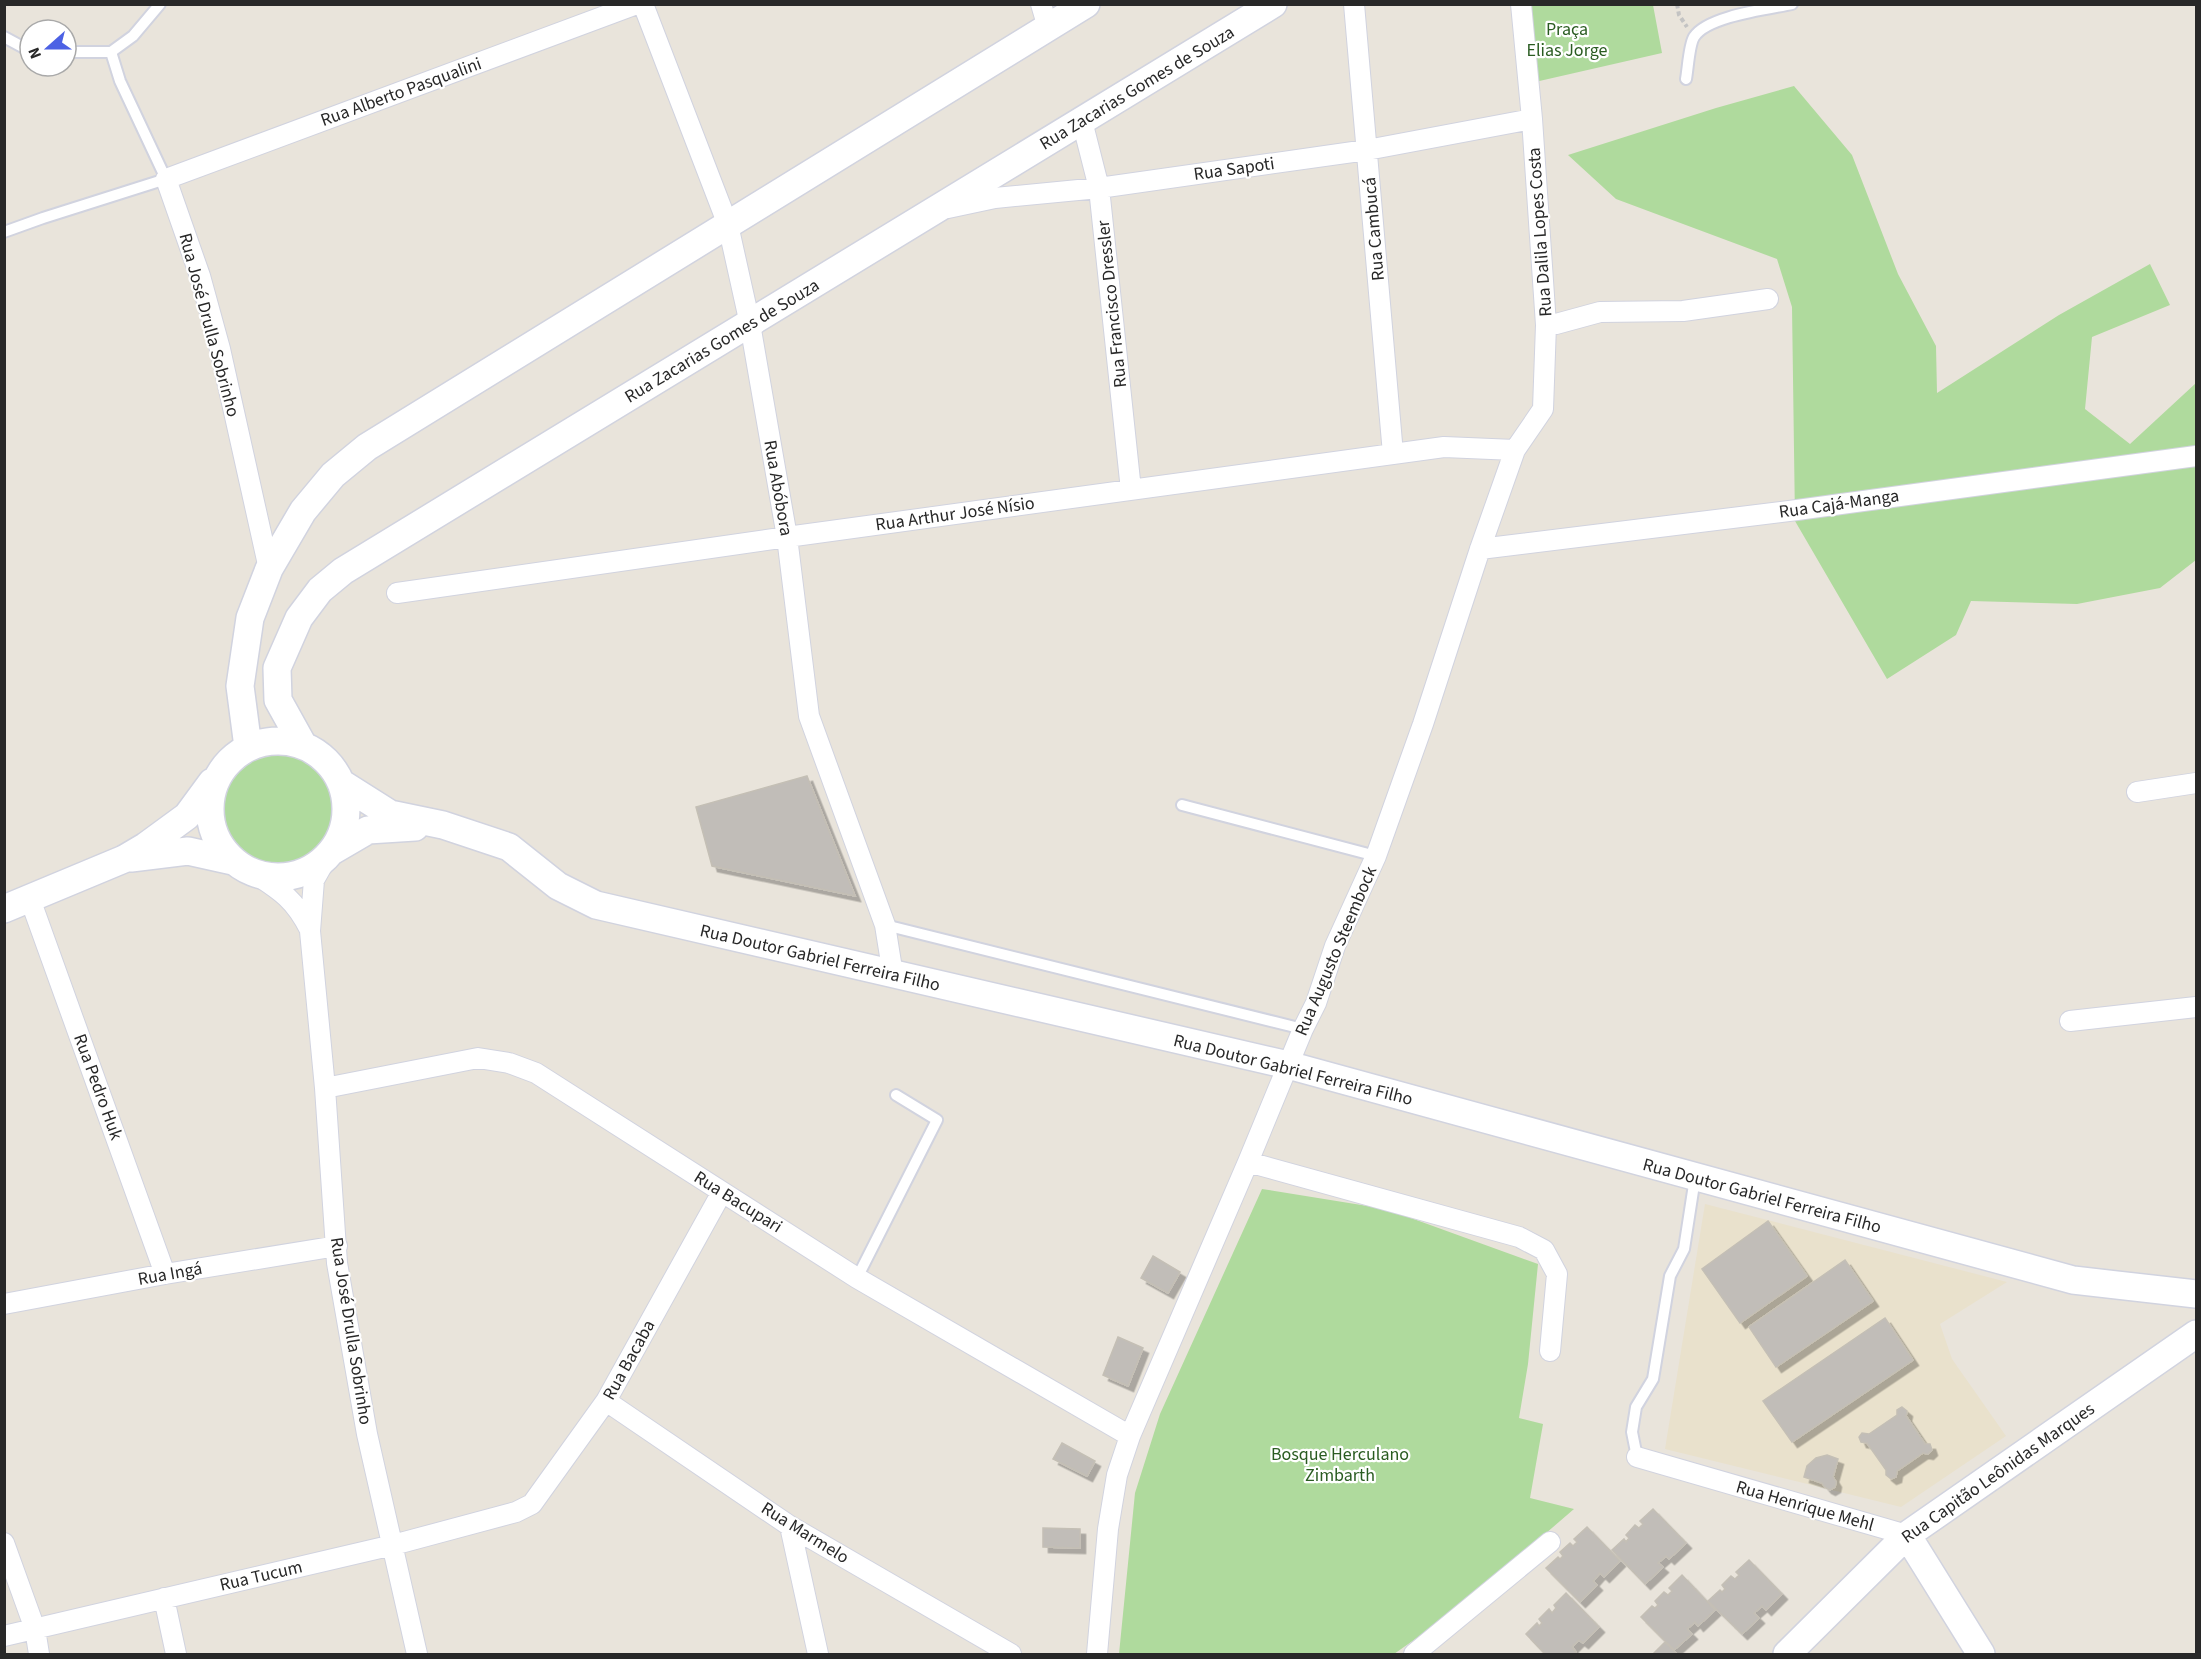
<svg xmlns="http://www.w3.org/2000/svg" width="2201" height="1659" font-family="'Source Sans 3',sans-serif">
<defs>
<filter id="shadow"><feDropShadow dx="5.5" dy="5.5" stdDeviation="0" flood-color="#0004"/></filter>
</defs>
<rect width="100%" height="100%" fill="#e9e4db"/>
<path fill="#e9e1cc" d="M1705 1204 2007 1282 1940 1324 1952 1359 2006 1436 1901 1507 1665 1449Z"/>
<path fill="#afda9d" d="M1530 5H1653L1662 53 1535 82Z
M1794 86 1852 155 1898 274 1936 346 1937 393 2059 315 2150 264 2170 305 2092 337 2085 409 2130 444 2196 383V560L2160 588 2077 604 1971 601 1956 635 1887 679 1795 521 1792 307 1777 259 1616 199 1568 155 1716 108Z
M221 809a56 56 0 1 1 112 0a56 56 0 1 1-112 0Z
M1262 1189 1386 1209 1538 1264 1528 1364 1519 1418 1543 1424 1530 1498 1574 1509 1458 1609 1394 1654H1119L1135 1493 1160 1414Z"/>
<path fill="#c1bdb8" stroke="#c4bfb5" stroke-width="1.5" filter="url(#shadow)" d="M807 776 855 896 712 866 696 807Z
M1768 1221 1807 1276 1740 1323 1702 1269Z
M1153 1256 1180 1272 1168 1293 1141 1278Z
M1845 1260 1873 1301 1776 1367 1749 1327Z
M1885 1318 1913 1360 1792 1442 1763 1401Z
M1118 1337 1143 1348 1128 1386 1103 1375Z
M1902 1407 1907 1411 1906 1416 1925 1444H1930L1932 1450 1928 1454 1923 1453 1897 1471 1896 1477 1891 1479 1886 1475V1470L1867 1443 1861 1442 1859 1437 1862 1433 1869 1434 1897 1415V1410Z
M1062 1443 1095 1461 1087 1476 1053 1459Z
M1827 1455 1838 1459 1833 1477 1836 1482 1835 1487 1830 1490 1826 1488 1822 1483 1804 1477 1807 1466 1816 1458Z
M1653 1509 1686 1543 1669 1559 1666 1556 1658 1563 1663 1567 1645 1584 1612 1550 1624 1539 1626 1542 1629 1538 1626 1535 1635 1525 1639 1528 1643 1524 1640 1521Z
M1587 1527 1620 1561 1604 1577 1600 1573 1593 1581 1597 1585 1580 1602 1546 1568 1558 1557 1560 1559 1563 1556 1560 1552 1570 1543 1573 1546 1577 1542 1574 1539Z
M1043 1528 1080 1529V1548L1043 1547Z
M1749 1560 1782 1594 1766 1610 1762 1606 1754 1613 1759 1618 1742 1634 1708 1601 1720 1590 1722 1592 1725 1589 1722 1585 1731 1576 1735 1579 1739 1575 1736 1572Z
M1682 1575 1715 1610 1698 1626 1695 1622 1687 1629 1692 1634 1674 1650 1641 1617 1652 1606 1655 1608 1658 1605 1655 1601 1664 1592 1668 1595 1672 1591 1669 1588Z
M1566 1593 1599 1627 1583 1643 1579 1640 1572 1647 1576 1652 1573 1654H1545L1526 1634 1537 1623 1539 1626 1542 1623 1539 1619 1549 1609 1552 1613 1556 1608 1554 1605Z
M1665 1642 1677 1654H1653Z"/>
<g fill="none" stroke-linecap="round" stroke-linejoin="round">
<g stroke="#d1d3df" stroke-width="14">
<path id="lane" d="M4 37 30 51
M66 52H111
M1686 79C1688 68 1689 45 1694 37 1707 16 1768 9 1792 4
M4 232 43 218 166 179 120 81 111 52 133 36 160 4
M1182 805 1376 856
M885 925 1303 1029
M857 1278 937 1120 896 1095
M1637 1457 1632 1432 1636 1407 1653 1379 1670 1276 1684 1249 1695 1178"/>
</g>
<g stroke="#d1d3df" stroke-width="22">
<path id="street" d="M643 4 728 225 750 324 787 537 809 716 885 925 893 975
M1041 4 1048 28
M1354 4 1393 454
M1082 121 1099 188 1131 490
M948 208 995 198 1099 188 1367 150 1532 119
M1546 325 1556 324 1600 312 1683 311 1768 299
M1480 549 1797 510 2196 456
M269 569 220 349 200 276 166 179 637 4
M397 593 787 537 1444 447 1515 450
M2137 792 2196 783
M327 857 314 880 310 931 325 1088 337 1263 367 1434 417 1654
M252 872C280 890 295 899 310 930
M30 899 165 1274
M2070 1021 2196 1007
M325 1088 478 1058 509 1063 536 1073 857 1278 1130 1436
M1248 1162 1519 1237 1544 1250 1557 1274 1550 1351
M4 1304 165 1274 337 1246
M606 1401 790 1526 1011 1654
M1637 1457 1907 1535
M790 1526 818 1654
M4 1543 35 1629 39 1654
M164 1598 176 1654
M4 1636 393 1545 516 1512 532 1504 606 1401 722 1192
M1097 1654 1108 1529 1117 1475 1130 1436 1248 1162 1303 1029 1316 1003 1335 946 1376 856 1423 724 1480 549 1515 450 1543 409 1546 325 1532 119 1521 4
M1414 1654 1550 1542"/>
</g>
<g stroke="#d1d3df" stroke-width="30">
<path id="secondary" d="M210 809a68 68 0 1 1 136 0a68 68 0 1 1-136 0Z
M303 745 278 700 277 668 299 618 320 590 343 571 1273 4
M248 747 240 686 250 618 269 569 303 511 333 475 367 447 1086 4
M341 783 390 814 443 825 509 847 558 886 596 905 1288 1065 2073 1280 2196 1294
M332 851 368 830 415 827
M131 858 188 851 233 861
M4 909 124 859 146 846 187 816 212 782
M1907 1535 1981 1654
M1787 1654 1907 1535 2196 1334"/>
</g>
<path stroke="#c3c3c3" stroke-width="4" stroke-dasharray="4.5 3" stroke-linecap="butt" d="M1677 4 1679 15 1687 27"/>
<use href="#lane" stroke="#fff" stroke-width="10"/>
<use href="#street" stroke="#fff" stroke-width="20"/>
<use href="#secondary" stroke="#fff" stroke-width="27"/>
</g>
<g text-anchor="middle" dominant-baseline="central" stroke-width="4.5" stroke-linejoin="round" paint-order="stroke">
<g font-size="18" fill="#2a5c21" stroke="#fff">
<text x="1567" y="29">Praça<tspan x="1567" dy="21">Elias Jorge</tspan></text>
<text x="1340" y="1454">Bosque Herculano<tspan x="1340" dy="21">Zimbarth</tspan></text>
</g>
<g font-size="18" fill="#282828" stroke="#fff">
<text transform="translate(1137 88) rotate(-31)">Rua Zacarias Gomes de Souza</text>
<text transform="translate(401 92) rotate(-20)">Rua Alberto Pasqualini</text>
<text transform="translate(1234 169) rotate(-8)">Rua Sapoti</text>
<text transform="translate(1374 229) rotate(-95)">Rua Cambucá</text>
<text transform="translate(1540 232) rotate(-94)">Rua Dalila Lopes Costa</text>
<text transform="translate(1112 304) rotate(-96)">Rua Francisco Dressler</text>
<text transform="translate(209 325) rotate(75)">Rua José Drulla Sobrinho</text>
<text transform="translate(722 341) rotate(-31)">Rua Zacarias Gomes de Souza</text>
<text transform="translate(778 488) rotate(80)">Rua Abóbora</text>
<text transform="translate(1839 504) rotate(-8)">Rua Cajá-Manga</text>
<text transform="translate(955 514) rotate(-8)">Rua Arthur José Nísio</text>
<text transform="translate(1336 951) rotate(-67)">Rua Augusto Steembock</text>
<text transform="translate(820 958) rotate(13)">Rua Doutor Gabriel Ferreira Filho</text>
<text transform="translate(1293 1070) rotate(14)">Rua Doutor Gabriel Ferreira Filho</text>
<text transform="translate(98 1087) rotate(70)">Rua Pedro Huk</text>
<text transform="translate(1762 1196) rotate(15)">Rua Doutor Gabriel Ferreira Filho</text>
<text transform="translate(738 1202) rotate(32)">Rua Bacupari</text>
<text transform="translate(170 1274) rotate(-10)">Rua Ingá</text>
<text transform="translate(351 1331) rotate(81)">Rua José Drulla Sobrinho</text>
<text transform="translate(629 1360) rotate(-61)">Rua Bacaba</text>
<text transform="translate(1998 1473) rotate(-35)">Rua Capitão Leônidas Marques</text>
<text transform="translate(1805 1506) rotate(16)">Rua Henrique Mehl</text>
<text transform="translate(805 1533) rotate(32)">Rua Marmelo</text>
<text transform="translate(261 1576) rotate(-13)">Rua Tucum</text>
</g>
</g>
<rect width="2201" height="1659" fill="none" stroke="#282828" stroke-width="12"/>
<g transform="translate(48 48) rotate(249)"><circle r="28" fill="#ffffff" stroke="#a9a9a9" stroke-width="1.5"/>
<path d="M0-4.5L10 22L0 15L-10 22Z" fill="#4c61e4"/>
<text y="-9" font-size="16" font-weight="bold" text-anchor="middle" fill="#282828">N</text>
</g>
</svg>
